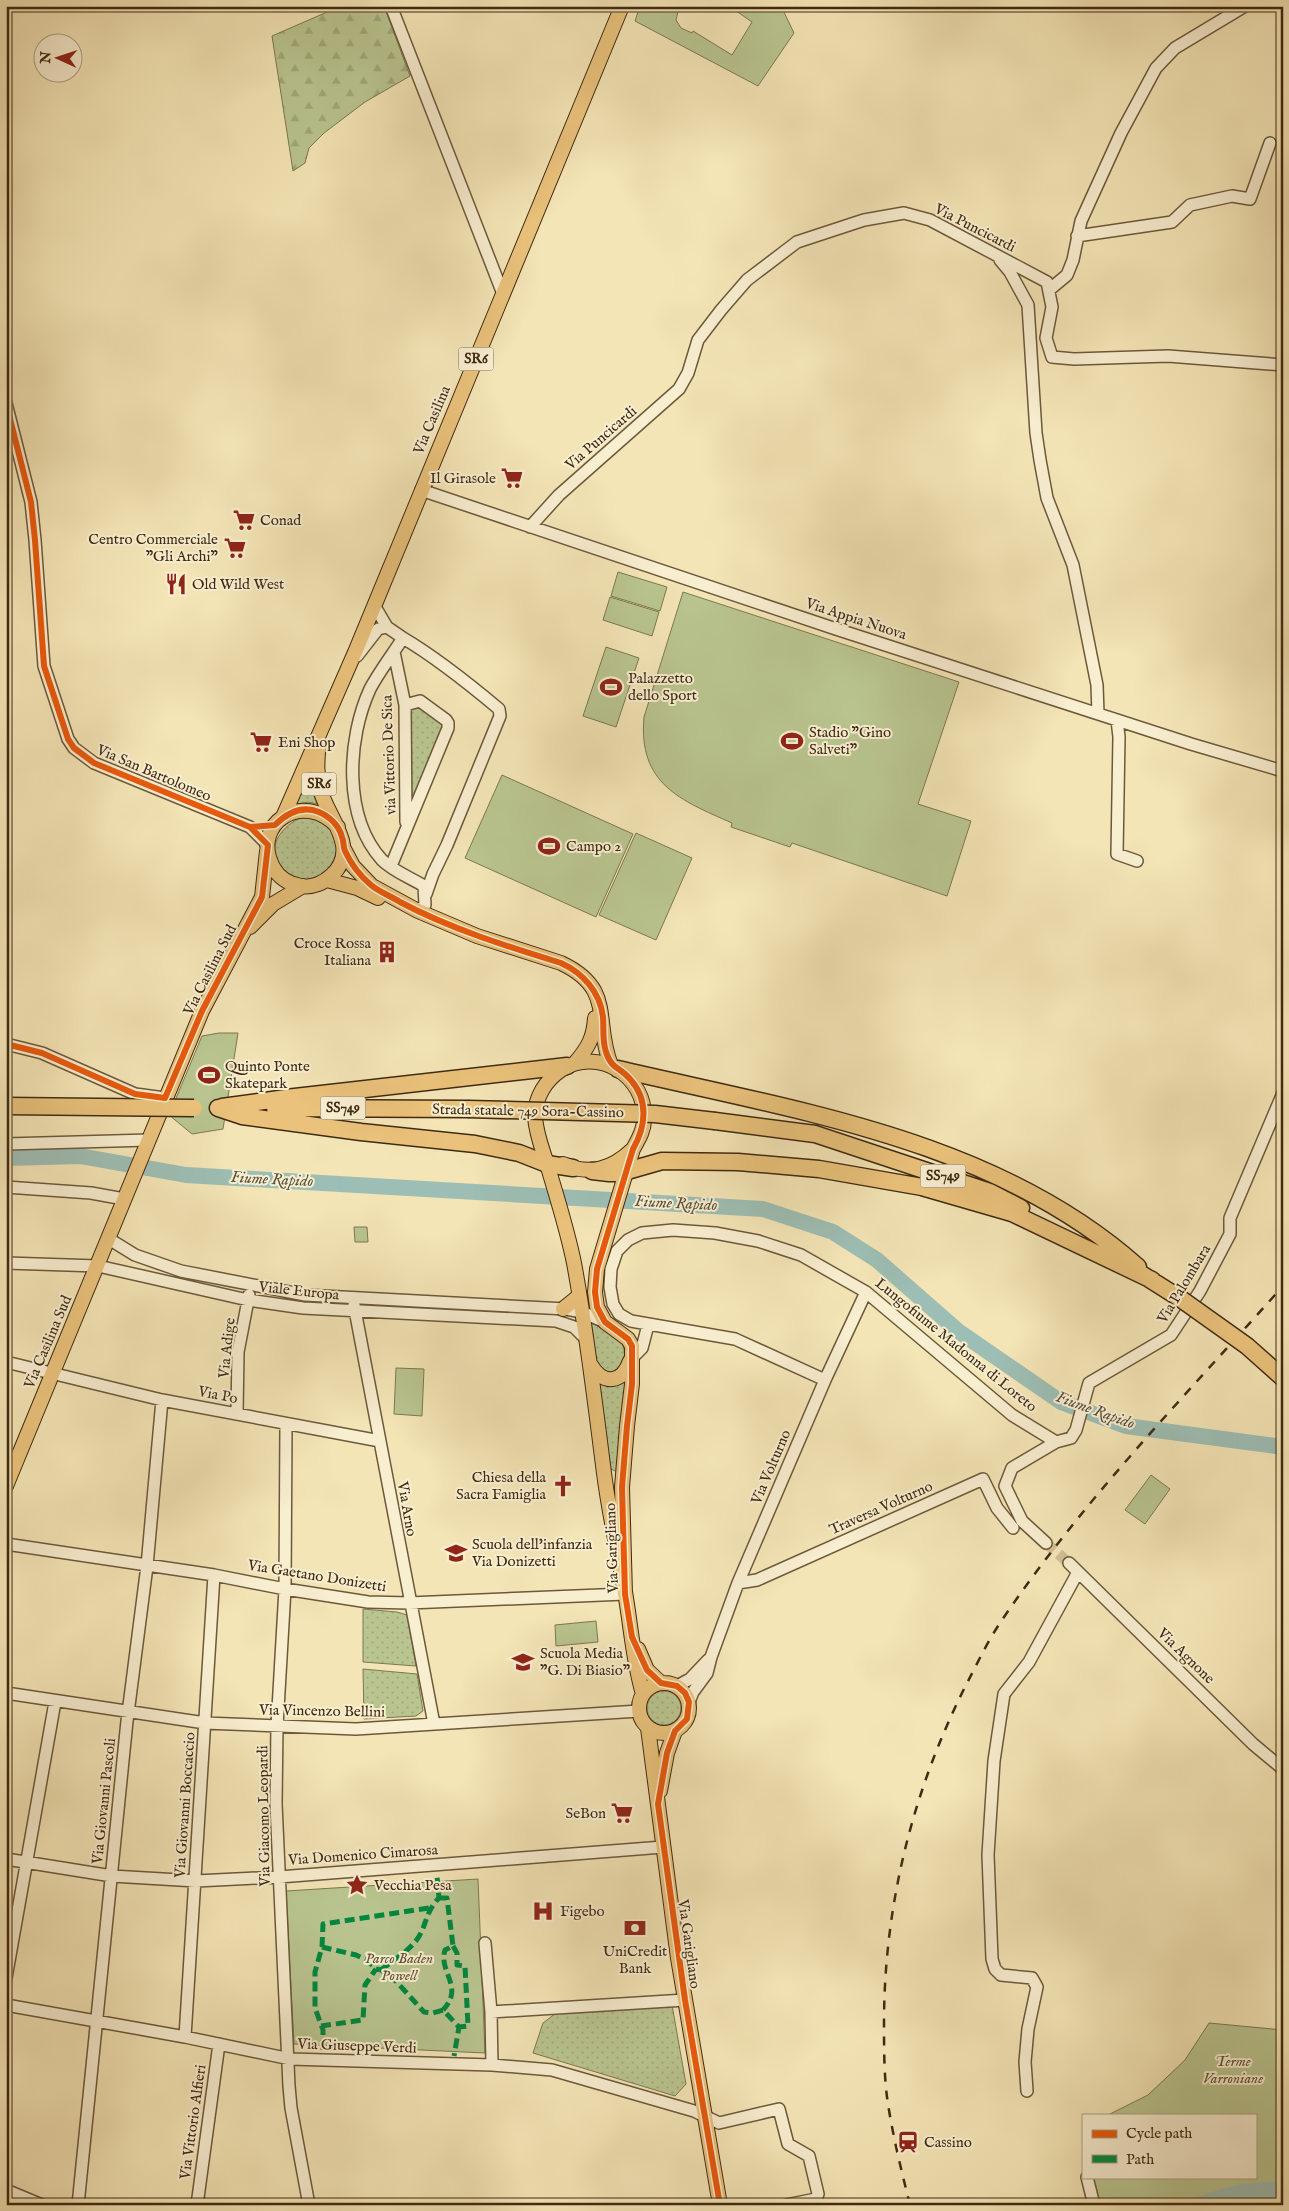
<svg xmlns="http://www.w3.org/2000/svg" width="1289" height="2211" font-family="'IM FELL English',serif">
<defs>
<pattern id="grass-dots" width="8" height="8" patternUnits="userSpaceOnUse" patternTransform="scale(1.25)"><rect width="8" height="8" fill="#b9c590"/><path d="M2 2h.1M6 6h.1" fill="none" stroke="#a0a97b" stroke-width="1.8" stroke-linecap="round"/></pattern>
<pattern id="forest-firs" width="22" height="20" patternUnits="userSpaceOnUse" patternTransform="scale(1.25)"><rect width="22" height="20" fill="#b9c590"/><path d="M5 1l3.5 6h-7zM16 11l3.5 6h-7z" fill="#a0a97b"/></pattern>
</defs>
<rect width="100%" height="100%" fill="#f4e5b6"/>
<filter id="stains"><feTurbulence type="fractalNoise" baseFrequency=".004" numOctaves="4"/><feColorMatrix values="0 0 0 0 .2 0 0 0 0 .09 0 0 0 0 .02 0 0 0 .5 -.17"/></filter>
<radialGradient id="worn" r=".72"><stop offset=".6" stop-color="#630" stop-opacity="0"/><stop offset="1" stop-color="#630" stop-opacity=".3"/></radialGradient>
<path fill="url(#grass-dots)" stroke="#7c7851" d="M420 707 444 724 445 727 412 801 409 799 410 709Z
M310 767 312 791 317 804 308 802 294 805Z
M303 817C328 818 334 830 341 851L323 879 300 882C294 878 285 874 281 869 264 847 283 824 303 817Z
M591 1323C618 1335 627 1337 624 1368L606 1374 597 1364Z
M628 1381 617 1470 615 1471 611 1469 598 1383 615 1386Z
M363 1609 397 1612 407 1615 416 1666 363 1662Z
M363 1669 417 1674 423 1711 416 1716 364 1719Z
M647 1708a17 17 0 1 1 34 0a17 17 0 1 1-34 0Z
M672 2005 686 2084 675 2096 533 2053 543 2023 556 2013Z"/>
<path fill="url(#forest-firs)" stroke="#7c7851" d="M341 6H384L410 76 365 102 324 133 309 148 305 163 293 171 272 36Z"/>
<path fill="#b9c590" stroke="#7c7851" d="M640 6H677L679 7 676 20 681 28 692 33 693 31 732 55 752 22 729 6H781L794 33 758 86 635 21Z
M618 572 667 587 660 611 611 596Z
M683 592 959 682 918 804 971 821 947 896 792 843 790 847 731 827 732 823C680 800 638 784 644 717Z
M610 597 659 612 652 636 603 620Z
M606 647 639 658 616 727 583 716Z
M502 775 633 834 596 917 465 858Z
M636 833 692 858 656 940 599 915Z
M219 1033H238L223 1129 192 1134 169 1115 202 1036Z
M354 1227H367L368 1242H355Z
M396 1368 424 1369 422 1416 394 1414Z
M1151 1475 1170 1489 1145 1524 1125 1510Z
M596 1621 598 1642 556 1646 555 1625Z
M478 1879 485 2053 294 2044 286 1891Z
M1209 2023 1283 2030V2205H1093L1091 2177H1255V2115H1108L1148 2095 1185 2060Z"/>
<g fill="none" stroke-linecap="round" stroke-linejoin="round">
<path stroke="#9dbeb4" stroke-width="16" d="M6 1158 80 1156 186 1175 763 1209 833 1232 877 1260 958 1331 1061 1402 1126 1426 1283 1447
M1199 2205C1226 2194 1253 2188 1283 2190"/>
<path stroke="#d0c095" stroke-width="11" stroke-dasharray="11 5.5" stroke-linecap="butt" d="M1046 1543 1069 1563"/>
<g stroke="#6c593b" stroke-width="14">
<path id="minor" d="M391 6 503 294
M1077 236 1172 222 1190 205 1232 196 1250 199 1270 143
M1000 260 1010 272 1028 305 1036 433 1040 460 1047 498 1073 565 1097 685 1098 714
M1049 290 1067 275 1073 260 1081 221 1121 133 1156 68 1175 48 1245 6
M6 403 31 502 35 540 44 666 68 739 74 748 94 763 250 827 268 845
M421 490 836 629 1191 744 1283 771
M530 527 559 495 679 389 688 373 698 340 721 310 747 280 797 242 864 220 904 213 930 220 1047 282 1052 307 1046 338 1052 357 1074 359 1168 356 1283 365
M374 605 387 627 403 638C392 655 379 672 370 689 347 739 343 817 382 860 393 871 411 878 424 886L425 905 418 911
M403 638C437 658 468 683 499 709L500 716 447 845 433 874 426 894
M394 652 405 705 406 822
M357 656 378 629 387 627
M1117 720 1119 737 1117 854 1137 861
M391 866 448 728V723L446 720 420 701 405 705
M6 1044 42 1053 135 1094 165 1098
M6 1144 149 1140
M6 1187 91 1193 124 1199
M109 1239 135 1255 181 1271 305 1295 566 1309 582 1312 605 1322
M6 1263 98 1266 248 1300 303 1308 556 1321 574 1327 586 1339
M354 1305 434 1724
M630 1360 642 1348 648 1325
M6 1362 162 1400 380 1441
M825 1380 735 1339 631 1321 619 1314 613 1304 610 1287 611 1269 617 1251 628 1240 642 1233 673 1230 715 1233 758 1241 801 1255 866 1292 1012 1415 1056 1442
M237 1414 238 1352 249 1295
M286 1425 285 1589 277 1726 276 1804 289 2086 291 2108 309 2205
M1046 1543 1022 1521 1005 1486 1012 1468 1056 1442 1071 1438 1076 1430 1089 1383 1171 1335 1200 1291 1230 1234V1218L1283 1093
M6 1544 214 1575 285 1589 368 1602 409 1603 625 1594
M1069 1563 1253 1744 1283 1769
M738 1583 757 1580 983 1479 997 1508 1013 1528
M677 1686 690 1679 708 1660
M6 1693 205 1723 356 1729 639 1711
M689 1702 693 1692 707 1673 711 1657 738 1583 825 1380 866 1292
M6 1859 112 1876 196 1881 279 1877 663 1847
M485 1943 491 2012 492 2065
M6 1978 55 1702
M6 2005 185 2037 290 2059 492 2065 552 2070 694 2111 719 2123 779 2109 788 2144 809 2156 818 2194 816 2199 786 2205
M491 2012 685 2000
M185 2037 214 1575
M1027 2091 1025 2062 1028 2029 1037 1987 1032 1978 1001 1975 995 1969 992 1959 988 1855 994 1761 1004 1694 1029 1662 1078 1572
M1087 2177 1094 2205
M6 2190 42 2205
M78 2205 127 1721 147 1566 162 1400
M197 2205 219 2044"/>
</g>
<g stroke="#3f2a12" stroke-width="16">
<path id="major" d="M319 743C317 760 316 775 321 792 329 819 360 849 332 875 324 883 312 888 301 886 289 884 279 878 273 867 250 824 303 789 338 827
M283 817 356 650 622 6
M344 849 353 866 372 886 418 911 477 936 561 963C616 989 593 1021 611 1065
M327 880 357 888 378 898
M250 927 273 904 303 886
M575 1063C588 1048 594 1037 595 1018
M563 1164C590 1176 612 1169 633 1149
M563 1309 579 1296
M591 1365C603 1385 622 1384 630 1361
M6 1486 202 1011 262 897 267 851
M625 1594 622 1487 627 1426 632 1384V1346L628 1339 605 1322 597 1307 595 1292 597 1269 633 1149C638 1140 644 1131 644 1120 647 1076 598 1046 561 1070 546 1080 535 1097 535 1116 536 1137 545 1155 550 1174 559 1204 568 1233 574 1263 587 1333 595 1403 604 1473 609 1513 618 1552 625 1592 631 1626 633 1661 643 1694
M638 1649 647 1670 661 1683
M639 1708a25 25 0 1 1 50 0a25 25 0 1 1-50 0Z
M648 1728 678 1958 720 2205
M660 1791 667 1753 675 1731"/>
</g>
<g stroke="#3f2a12" stroke-width="19">
<path id="highway" d="M618 1069C797 1111 996 1140 1138 1267
M222 1107 286 1098 567 1066
M218 1108 242 1116 361 1132 475 1144 519 1153 547 1164 573 1168
M275 1108 468 1109
M715 1121 815 1134 990 1192 1021 1208
M592 1171 609 1173H620L662 1161 738 1162 819 1169 922 1187 1012 1213 1152 1280
M1143 1275 1181 1299"/>
</g>
<use href="#minor" stroke="#f8eed0" stroke-width="11"/>
<use href="#major" stroke="#eac27b" stroke-width="14"/>
<use href="#highway" stroke="#eac27b" stroke-width="16"/>
<path stroke="#3f2a12" stroke-width="2.5" stroke-dasharray="9 9" stroke-linecap="butt" d="M910 2205C901 2169 892 2133 887 2097 884 2073 884 2047 884 2023 884 1907 912 1793 964 1689 976 1666 987 1642 1002 1620 1084 1499 1186 1395 1283 1286"/>
<g stroke="#3f2a12" stroke-width="19" stroke-linecap="butt">
<path id="highway-bridge" d="M6 1106 194 1108
M468 1109 655 1114 715 1121
M1181 1299 1247 1346 1283 1378"/>
</g>
<use href="#highway-bridge" stroke="#eac27b" stroke-width="16"/>
<path stroke="#00873e" stroke-width="5" stroke-dasharray="10 5" stroke-linecap="butt" d="M439 1898H447L453 1946 445 1950C438 1972 465 1987 443 2010
M453 1946 457 1953V1965L465 1966 468 2026 459 2027
M322 1947 323 1924 429 1908
M381 1970C392 1961 406 1953 415 1942 427 1928 424 1913 439 1898L437 1876
M321 2026 363 2020 365 1985 376 1969
M323 2050V2030L315 2008V1972L322 1947 356 1955 367 1960 376 1969 381 1970 394 1979 424 2012 433 2013 443 2010 459 2027 454 2056"/>
<g stroke="#f8eed0" stroke-width="9">
<path id="cycleway" d="M6 403 31 502 35 540 44 666 68 739 74 748 94 763 250 827 268 845 262 897 202 1011 165 1098 135 1094 42 1053 6 1044
M250 827 275 825C287 813 302 805 319 812 330 817 339 826 342 837 344 841 343 847 345 851 351 864 359 875 371 885 379 892 391 896 400 902 451 929 506 946 561 963 583 973 600 992 603 1017 604 1029 602 1040 606 1052 612 1070 619 1066 630 1079 649 1100 646 1126 633 1149L597 1269 595 1292 597 1307 605 1322 628 1339 632 1346V1384L627 1426 622 1487 625 1594 632 1637 647 1670 661 1683 677 1686 685 1693 689 1702 687 1719 675 1731 667 1753 658 1804 685 2000 720 2205"/>
</g>
<use href="#cycleway" stroke="#e8590c" stroke-width="6"/>
</g>
<defs>
<g id="supermarket-bare" transform="scale(1.725)"><path d="M-6-5.5h2.5l.6 2H6L4.5 2H-2.5L-4.4-4H-6ZM-1.5 3.2a1.3 1.3 0 1 0 .1 0ZM3 3.2a1.3 1.3 0 1 0 .1 0Z" fill="#8f2418" stroke="#f8eed0" stroke-width="2.5" paint-order="stroke"/></g>
<g id="restaurant-bare" transform="scale(1.725)"><path d="M-5-6h1v4h1v-4h1v4h1v-4h1v5L-1.5 .5V6h-2V.5L-5-1ZM5-6V6H3V1.5H1.5Q1.5-4 5-6Z" fill="#8f2418" stroke="#f8eed0" stroke-width="2.5" paint-order="stroke"/></g>
<g id="stadium-bare" transform="scale(1.725)"><path d="M0-5a6.5 5 0 1 0 0 10a6.5 5 0 1 0 0-10ZM-3.5-1.8h7v3.6h-7Z" fill="#8f2418" stroke="#f8eed0" stroke-width="2.5" paint-order="stroke"/></g>
<g id="building-bare" transform="scale(1.725)"><path d="M-4-6H4V6H1V3H-1V6H-4ZM-2.5-4.3h1.7v1.8h-1.7ZM.8-4.3h1.7v1.8H.8ZM-2.5-1h1.7V.8h-1.7ZM.8-1h1.7V.8H.8Z" fill="#8f2418" stroke="#f8eed0" stroke-width="2.5" paint-order="stroke"/></g>
<g id="church-bare" transform="scale(1.725)"><path d="M-1.2-6h2.4v3.5h3.3v2.4h-3.3V6h-2.4V-.1h-3.3v-2.4h3.3Z" fill="#8f2418" stroke="#f8eed0" stroke-width="2.5" paint-order="stroke"/></g>
<g id="school-bare" transform="scale(1.725)"><path d="M0-5L7-2L0 1L-7-2ZM-4 1L0 2.5L4 1V4Q0 6-4 4Z" fill="#8f2418" stroke="#f8eed0" stroke-width="2.5" paint-order="stroke"/></g>
<g id="sight-bare" transform="scale(1.725)"><path d="M0-6L1.8-2.2L6-1.7L2.9 1.2L3.7 5.4L0 3.3L-3.7 5.4L-2.9 1.2L-6-1.7L-1.8-2.2Z" fill="#8f2418" stroke="#f8eed0" stroke-width="2.5" paint-order="stroke"/></g>
<g id="hospital-bare" transform="scale(1.725)"><path d="M-5-5h3v3.5h4V-5h3V5h-3V1.5h-4V5h-3Z" fill="#8f2418" stroke="#f8eed0" stroke-width="2.5" paint-order="stroke"/></g>
<g id="bank-bare" transform="scale(1.725)"><path d="M-6-4H6V4H-6ZM0-2.3a2.3 2.3 0 1 0 0 4.6a2.3 2.3 0 1 0 0-4.6Z" fill="#8f2418" stroke="#f8eed0" stroke-width="2.5" paint-order="stroke"/></g>
<g id="station-bare" transform="scale(1.725)"><path d="M-3-6H3Q5-6 5-4V2Q5 4 3 4L4.5 6H3L1.5 4h-3L-3 6H-4.5L-3 4Q-5 4-5 2V-4Q-5-6-3-6ZM-3.5-4v3h7v-3ZM-3.5 1v1.5H-2V1ZM2 1v1.5H3.5V1Z" fill="#8f2418" stroke="#f8eed0" stroke-width="2.5" paint-order="stroke"/></g>
</defs>
<g fill-rule="evenodd">
<use href="#supermarket-bare" x="512" y="478"/>
<use href="#supermarket-bare" x="244" y="520"/>
<use href="#supermarket-bare" x="235" y="548"/>
<use href="#restaurant-bare" x="176" y="584"/>
<use href="#stadium-bare" x="611" y="687"/>
<use href="#stadium-bare" x="792" y="741"/>
<use href="#supermarket-bare" x="261" y="742"/>
<use href="#stadium-bare" x="549" y="846"/>
<use href="#building-bare" x="387" y="952"/>
<use href="#stadium-bare" x="209" y="1075"/>
<use href="#church-bare" x="563" y="1486"/>
<use href="#school-bare" x="456" y="1553"/>
<use href="#school-bare" x="523" y="1662"/>
<use href="#supermarket-bare" x="622" y="1813"/>
<use href="#sight-bare" x="357" y="1885"/>
<use href="#hospital-bare" x="543" y="1911"/>
<use href="#bank-bare" x="635" y="1928"/>
<use href="#station-bare" x="908" y="2142"/>
</g>
<g text-anchor="middle" dominant-baseline="central" stroke-width="4" stroke-linejoin="round" paint-order="stroke">
<g fill="#f8eed0" stroke="#76654b" stroke-width="1">
<rect x="458.5" y="347.5" width="35" height="23" rx="4"/>
<rect x="301.5" y="772.5" width="35" height="23" rx="4"/>
<rect x="320.5" y="1096.5" width="45" height="23" rx="4"/>
<rect x="920.5" y="1164.5" width="45" height="23" rx="4"/>
</g>
<g font-size="14" font-weight="bold" fill="#3f2a12">
<text x="476" y="359">SR6</text>
<text x="319" y="784">SR6</text>
<text x="343" y="1108">SS749</text>
<text x="943" y="1176">SS749</text>
</g>
<g font-size="15" fill="#3f2a12" stroke="#f8eed0">
<text transform="translate(975 228) rotate(27)">Via Puncicardi</text>
<text transform="translate(432 420) rotate(-67)">Via Casilina</text>
<text transform="translate(601 438) rotate(-41)">Via Puncicardi</text>
<text transform="translate(856 619) rotate(18)">Via Appia Nuova</text>
<text transform="translate(389 755) rotate(-92)">via Vittorio De Sica</text>
<text transform="translate(154 773) rotate(23)">Via San Bartolomeo</text>
<text transform="translate(210 970) rotate(-63)">Via Casilina Sud</text>
<text transform="translate(528 1111) rotate(1)">Strada statale 749 Sora-Cassino</text>
<text transform="translate(1184 1284) rotate(-59)">Via Palombara</text>
<text transform="translate(299 1291) rotate(6)">Viale Europa</text>
<text transform="translate(48 1342) rotate(-67)">Via Casilina Sud</text>
<text transform="translate(956 1345) rotate(39)">Lungofiume Madonna di Loreto</text>
<text transform="translate(227 1348) rotate(-84)">Via Adige</text>
<text transform="translate(218 1395) rotate(11)">Via Po</text>
<text transform="translate(771 1467) rotate(-67)">Via Volturno</text>
<text transform="translate(881 1508) rotate(-24)">Traversa Volturno</text>
<text transform="translate(407 1509) rotate(80)">Via Arno</text>
<text transform="translate(612 1548) rotate(-92)">Via Garigliano</text>
<text transform="translate(317 1576) rotate(9)">Via Gaetano Donizetti</text>
<text transform="translate(1186 1656) rotate(44)">Via Agnone</text>
<text transform="translate(322 1711) rotate(1)">Via Vincenzo Bellini</text>
<text transform="translate(104 1801) rotate(-84)">Via Giovanni Pascoli</text>
<text transform="translate(185 1805) rotate(-86)">Via Giovanni Boccaccio</text>
<text transform="translate(264 1816) rotate(-91)">Via Giacomo Leopardi</text>
<text transform="translate(363 1855) rotate(-4)">Via Domenico Cimarosa</text>
<text transform="translate(689 1944) rotate(82)">Via Garigliano</text>
<text transform="translate(357 2046) rotate(2)">Via Giuseppe Verdi</text>
<text transform="translate(193 2122) rotate(-82)">Via Vittorio Alfieri</text>
</g>
<g font-size="15" fill="#3f2a12" stroke="#f8eed0" text-anchor="start">
<text x="496" y="478" text-anchor="end">Il Girasole</text>
<text x="260" y="520">Conad</text>
<text x="218" y="539" text-anchor="end">Centro Commerciale<tspan x="218" dy="17">"Gli Archi"</tspan></text>
<text x="192" y="584">Old Wild West</text>
<text x="628" y="678">Palazzetto<tspan x="628" dy="17">dello Sport</tspan></text>
<text x="809" y="732">Stadio "Gino<tspan x="809" dy="17">Salveti"</tspan></text>
<text x="278" y="742">Eni Shop</text>
<text x="566" y="846">Campo 2</text>
<text x="371" y="943" text-anchor="end">Croce Rossa<tspan x="371" dy="17">Italiana</tspan></text>
<text x="225" y="1066">Quinto Ponte<tspan x="225" dy="17">Skatepark</tspan></text>
<text x="546" y="1477" text-anchor="end">Chiesa della<tspan x="546" dy="17">Sacra Famiglia</tspan></text>
<text x="472" y="1544">Scuola dell'infanzia<tspan x="472" dy="17">Via Donizetti</tspan></text>
<text x="540" y="1653">Scuola Media<tspan x="540" dy="17">"G. Di Biasio"</tspan></text>
<text x="606" y="1813" text-anchor="end">SeBon</text>
<text x="374" y="1885">Vecchia Pesa</text>
<text x="560" y="1911">Figebo</text>
<text x="635" y="1951" text-anchor="middle">UniCredit<tspan x="635" dy="17">Bank</tspan></text>
<text x="924" y="2142">Cassino</text>
</g>
<g font-size="15" font-style="italic" fill="#5e5132" stroke="#f8eed0">
<text x="399" y="1958">Parco Baden<tspan x="399" dy="17">Powell</tspan></text>
<text x="1233" y="2061">Terme<tspan x="1233" dy="17">Varroniane</tspan></text>
</g>
<g font-size="16" font-style="italic" fill="#564f3a" stroke="#f8eed0">
<text transform="translate(272 1180) rotate(3)">Fiume Rapido</text>
<text transform="translate(676 1204) rotate(3)">Fiume Rapido</text>
<text transform="translate(1095 1411) rotate(20)">Fiume Rapido</text>
</g>
</g>
<rect width="1289" height="2211" fill="none" stroke="#f4e5b6" stroke-width="25"/>
<rect x="8" y="8" width="1274" height="2196" fill="none" stroke="#3f2a12" stroke-width="2.5"/>
<rect x="12" y="12" width="1264" height="2186" fill="none" stroke="#3f2a12"/>
<rect x="1082" y="2114" width="175" height="65" fill="#f8eed0" stroke="#aea084"/>
<rect x="1092" y="2130" width="25" height="8" fill="#e8590c" stroke="#aea084"/>
<text x="1126" y="2138" font-size="15" fill="#3f2a12">Cycle path</text>
<rect x="1092" y="2155" width="25" height="8" fill="#00873e" stroke="#aea084"/>
<text x="1126" y="2164" font-size="15" fill="#3f2a12">Path</text>
<g transform="translate(58 58) rotate(273)"><circle r="24" fill="#f8eed0" stroke="#aea084"/>
<path d="M0-4L9 19L0 12L-9 19Z" fill="#8f2418"/>
<text y="-8" font-size="14" font-weight="bold" text-anchor="middle" fill="#3f2a12">N</text>
</g>
<rect width="100%" height="100%" filter="url(#stains)"/>
<rect width="100%" height="100%" fill="url(#worn)"/>
</svg>
